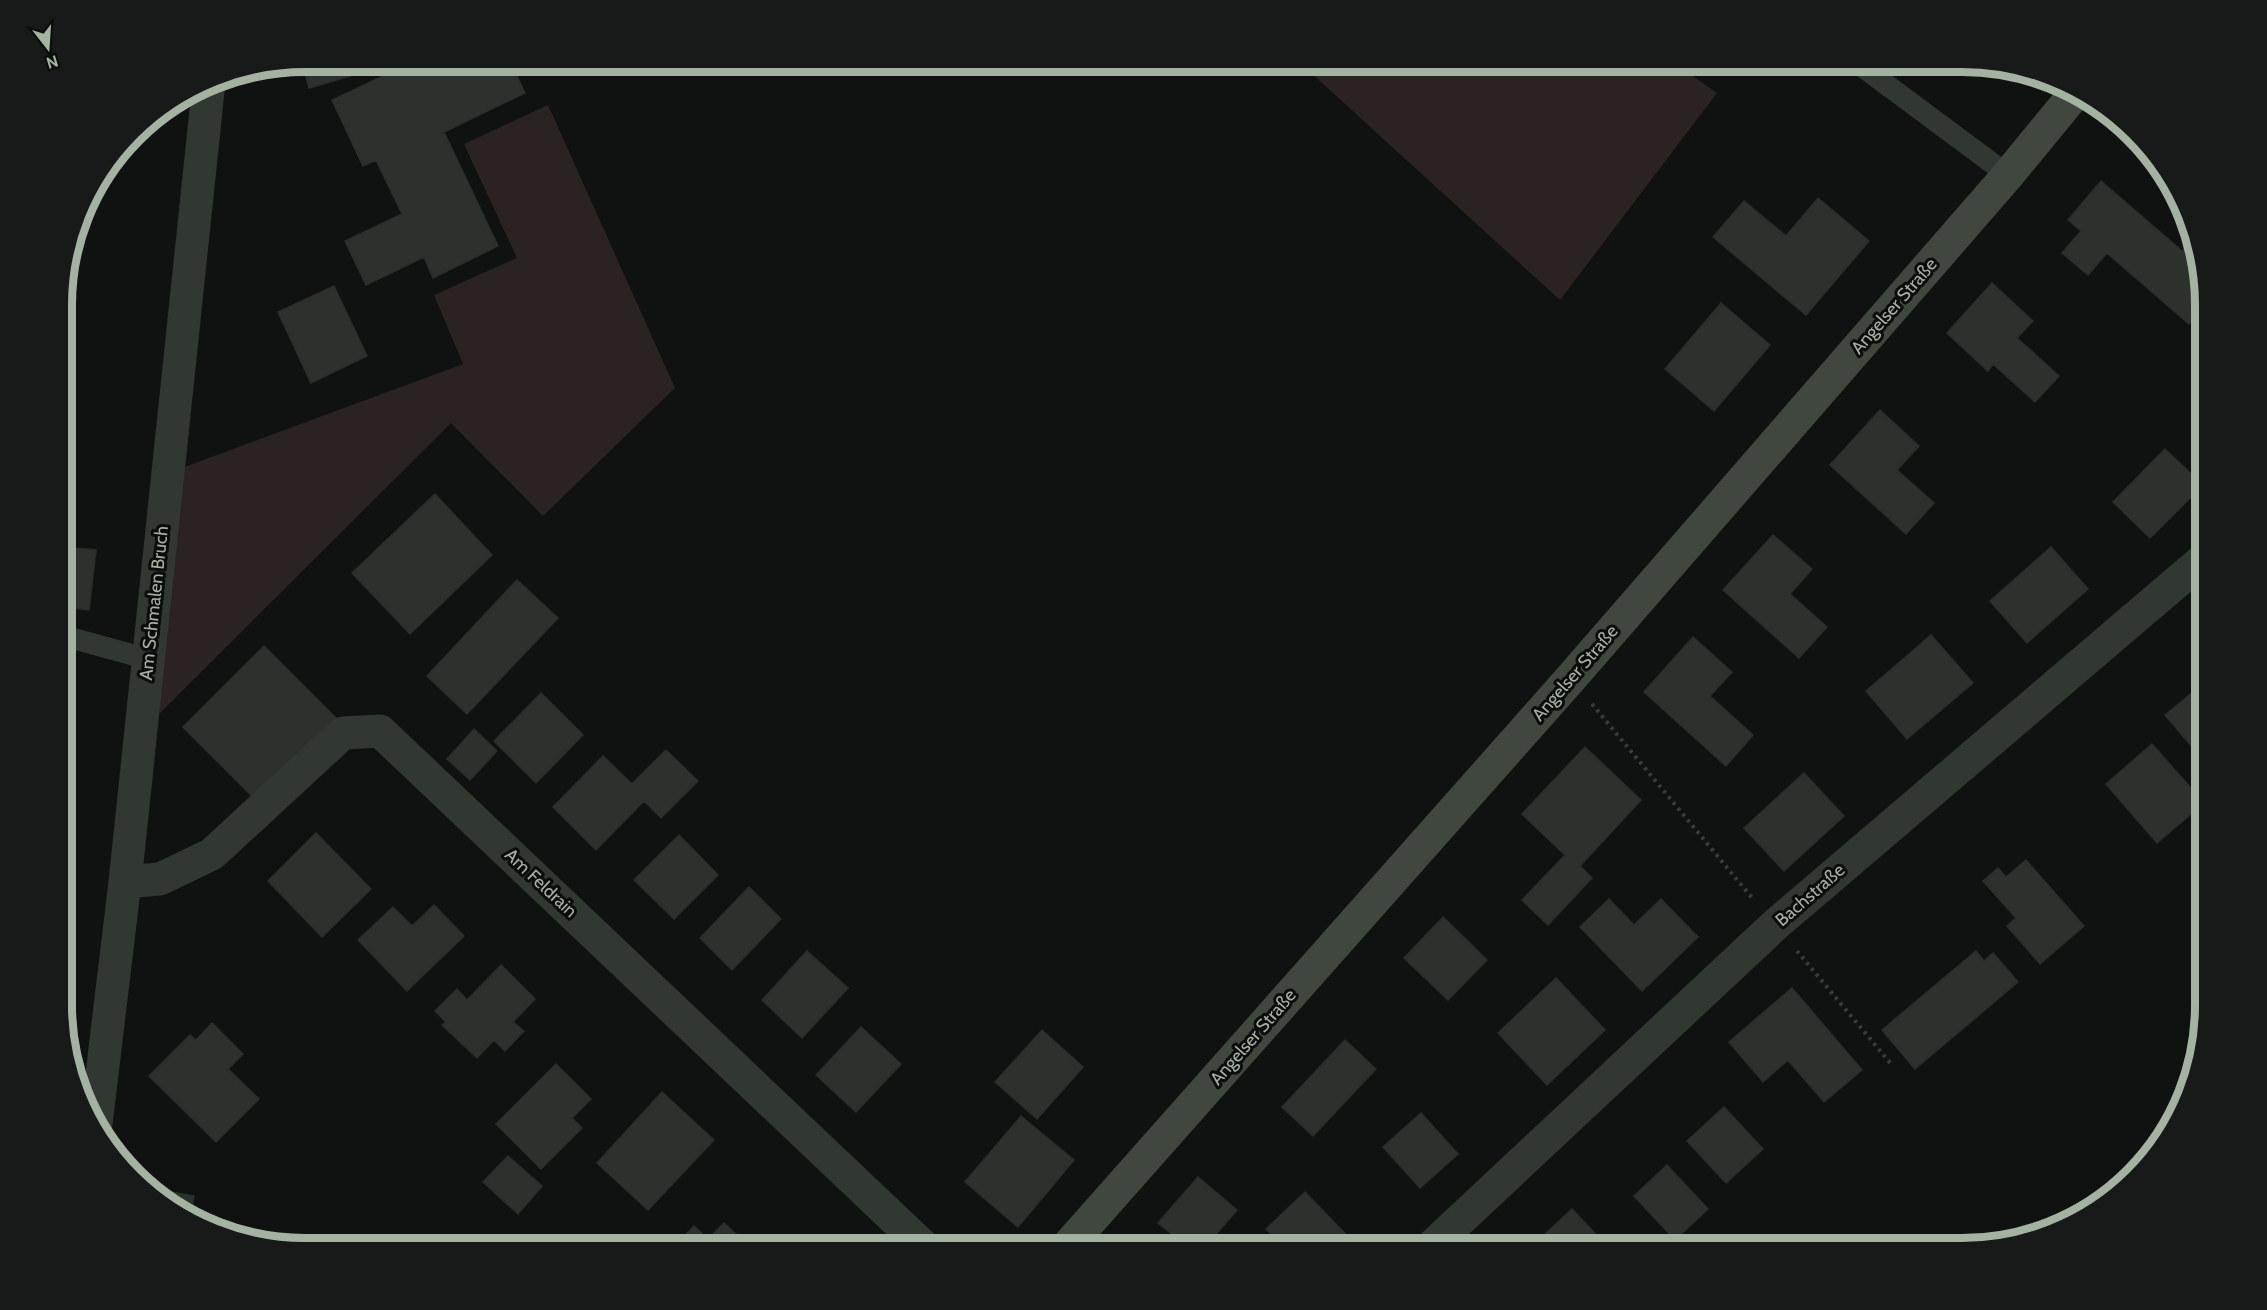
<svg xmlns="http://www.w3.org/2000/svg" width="2267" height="1310" font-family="Cabin,sans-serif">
<rect width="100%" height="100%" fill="#101211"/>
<path fill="#2a2321" d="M1299 62H1673L1717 93 1560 300Z
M548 105 675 388 543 516 451 423 156 717 182 468 463 364 434 295 517 258 464 144Z"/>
<path fill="#2d312e" stroke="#2a2e2b" stroke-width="1.5" d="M302 62H353L357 74 309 88Z
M413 62H510L525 93 444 132 498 246 433 278 424 257 366 285 345 241 402 214 376 160 363 166 332 100Z
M2101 181 2182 251 2195 237 2205 289V306L2189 324 2107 253 2088 275 2062 253 2081 231 2068 220Z
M1818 198 1869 241 1806 315 1713 237 1744 201 1786 236Z
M1992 283 2033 321 2017 338 2059 376 2035 402 1993 364 1988 371 1947 333Z
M334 286 367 356 311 383 278 312Z
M1721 303 1770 345 1714 411 1665 369Z
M1880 410 1919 446 1897 470 1934 503 1906 534 1830 465Z
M2165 449 2203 485 2150 538 2113 502Z
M435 494 492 555 410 634 352 573Z
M1773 535 1812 569 1790 594 1827 627 1799 658 1723 590Z
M64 547 96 550 89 610 64 607Z
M2051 547 2088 589 2027 643 1990 601Z
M517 580 558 618 467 714 427 676Z
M1931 635 1973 683 1907 739 1866 691Z
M1693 637 1732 672 1710 696 1753 735 1726 766 1644 692Z
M264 646 337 719 256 800 183 727Z
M2205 682V750L2199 755 2165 715Z
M541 693 583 735 536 783 494 741Z
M474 729 497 751 470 780 447 759Z
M2152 744 2204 803 2157 843 2106 784Z
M1585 747 1641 800 1580 866 1592 878 1548 925 1522 900 1565 855 1522 814Z
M666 750 698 781 661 818 644 801 596 850 553 807 603 756 632 784Z
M1804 773 1844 816 1784 871 1744 828Z
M316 833 371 889 322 937 268 881Z
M679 835 718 875 674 919 634 880Z
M2026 860 2084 926 2040 964 2007 926 2016 918 1983 881 1998 868 2006 877Z
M749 887 781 919 732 970 700 938Z
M1609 899 1634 925 1661 899 1698 937 1642 991 1580 927Z
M434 905 464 936 407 991 358 940 393 907 412 926Z
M1443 917 1487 960 1448 1000 1404 958Z
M807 951 848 988 802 1038 762 1000Z
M1976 951 1984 961 1993 953 2018 982 1915 1069 1882 1030Z
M501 965 535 999 513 1022 524 1031 505 1051 494 1040 477 1058 442 1025 446 1022 435 1011 457 989 467 1000Z
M1556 978 1605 1030 1547 1085 1498 1033Z
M1792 988 1862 1070 1824 1102 1788 1060 1763 1082 1729 1042Z
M212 1023 243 1054 228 1069 259 1099 216 1142 149 1076 190 1035 196 1040Z
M861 1027 901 1064 856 1112 816 1075Z
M1042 1030 1083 1067 1037 1119 995 1082Z
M1345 1040 1376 1069 1313 1136 1282 1107Z
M556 1064 591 1099 572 1118 582 1128 541 1169 496 1124Z
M662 1092 714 1140 648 1210 597 1163Z
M1724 1107 1763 1149 1726 1183 1687 1141Z
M1421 1113 1458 1154 1420 1188 1383 1147Z
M1021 1116 1074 1160 1018 1227 965 1182Z
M508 1156 542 1186 518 1214 483 1182Z
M1667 1165 1708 1209 1675 1240 1634 1196Z
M1198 1177 1237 1210 1204 1248H1172L1179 1240 1158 1223Z
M155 1189 194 1196 190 1219 184 1216Z
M1305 1192 1359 1248H1285L1266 1229Z
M1572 1209 1609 1248H1530Z
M724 1223 751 1248H673L694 1226 708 1239Z"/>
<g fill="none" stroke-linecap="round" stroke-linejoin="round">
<path stroke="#383e37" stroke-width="4" stroke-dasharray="3 4.5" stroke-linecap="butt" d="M1592 704 1753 899
M1797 951 1891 1064"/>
<path stroke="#313731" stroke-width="21" d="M1856 62 2008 175
M64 636 148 659"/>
<path stroke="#313731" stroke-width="33" d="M125 882 160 879 212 854 343 733 380 731 925 1248
M96 1124 125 882 209 82
M1430 1248 1775 925 2205 558"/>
<path stroke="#40473f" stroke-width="33" d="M1066 1248 1571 678 2008 175 2077 91"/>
</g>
<g text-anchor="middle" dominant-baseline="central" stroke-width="6" stroke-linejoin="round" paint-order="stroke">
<g font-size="18" fill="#a4b3a1" stroke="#0b0d0c">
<text transform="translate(1894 306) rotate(-49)">Angelser Straße</text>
<text transform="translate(154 603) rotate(-84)">Am Schmalen Bruch</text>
<text transform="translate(1575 673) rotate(-49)">Angelser Straße</text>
<text transform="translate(541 883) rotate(43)">Am Feldrain</text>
<text transform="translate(1810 895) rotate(-41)">Bachstraße</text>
<text transform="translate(1253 1037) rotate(-49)">Angelser Straße</text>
</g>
</g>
<path d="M0 0H2267V1310H0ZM305 72H1962A233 233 0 0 1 2195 305V1005A233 233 0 0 1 1962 1238H305A233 233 0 0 1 72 1005V305A233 233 0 0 1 305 72Z" fill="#171a18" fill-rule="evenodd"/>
<path fill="none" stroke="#a4b3a1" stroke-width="8" d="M305 72H1962A233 233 0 0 1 2195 305V1005A233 233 0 0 1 1962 1238H305A233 233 0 0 1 72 1005V305A233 233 0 0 1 305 72Z"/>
<g transform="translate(48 48) rotate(163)" stroke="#0b0d0c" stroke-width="4.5" paint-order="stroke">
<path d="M0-4.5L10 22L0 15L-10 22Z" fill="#a4b3a1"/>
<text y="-9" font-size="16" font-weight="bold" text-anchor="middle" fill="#a4b3a1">N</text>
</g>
</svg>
